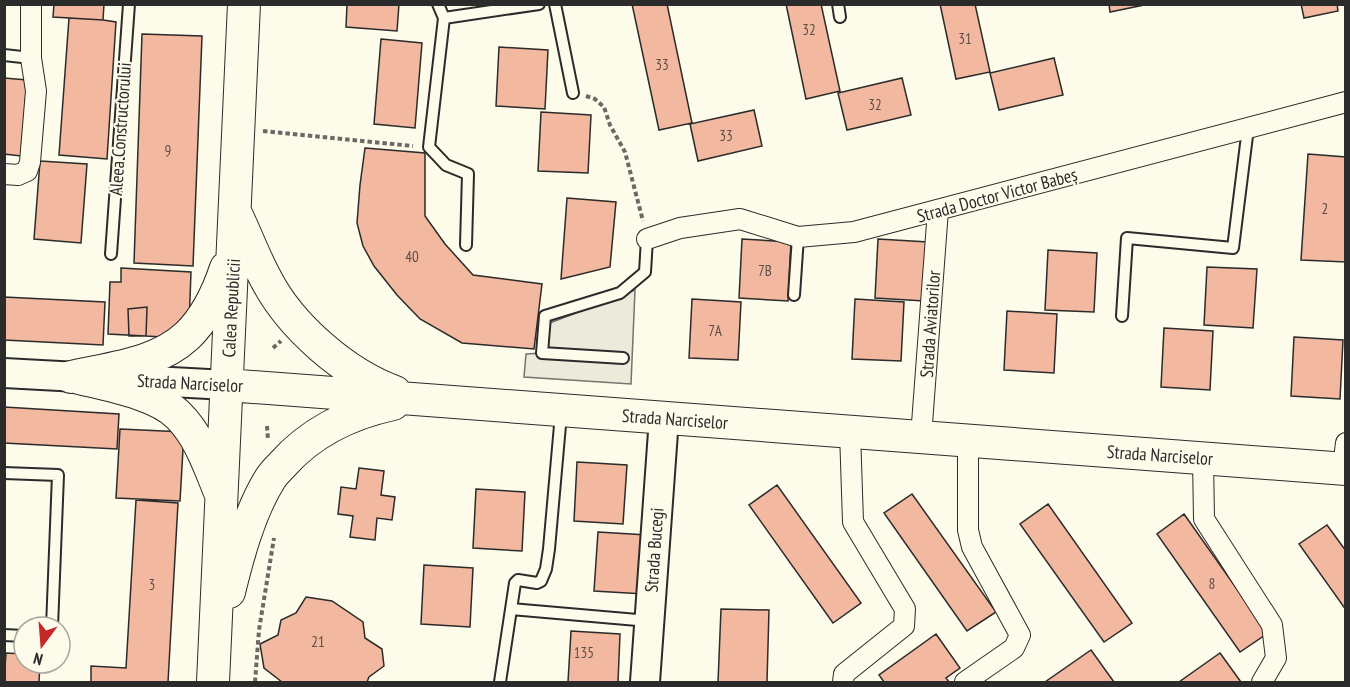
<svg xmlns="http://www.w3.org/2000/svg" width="1350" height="687" font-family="'PT Sans Narrow',sans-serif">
<rect width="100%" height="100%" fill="#fdfbea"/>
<path fill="#eceadb" stroke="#74746e" stroke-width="1.5" d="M635 290 631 384 524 377 526 354 542 353 537 328Z"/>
<path fill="#f2b8a0" stroke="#2b2b2b" stroke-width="1.5" d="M54 4H104L103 20 53 17Z
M347 4H399L397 31 346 27Z
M632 4H667L692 123 659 130Z
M786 4H821L840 91 806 99Z
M940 4H975L990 72 956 79Z
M1109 4H1149L1110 12Z
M1301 4H1337L1338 11 1304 18Z
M69 18 103 20 116 22 107 159 59 155Z
M142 34 202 36 193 266 134 263Z
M381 39 422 43 415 128 374 124Z
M499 47 548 50 545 109 496 106Z
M1054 58 1063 95 999 110 990 73Z
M4 78 27 80 21 156 4 154Z
M902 78 911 115 847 130 838 93Z
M754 110 762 146 698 161 690 124Z
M541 112 591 115 588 173 538 171Z
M365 148 425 153V216L445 244 473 275 542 284 534 349 462 343 420 319 397 295 374 266 363 246 357 223 360 185Z
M1308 154 1346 157V262L1301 260Z
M40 161 87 164 81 243 34 239Z
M567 198 616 202 610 267 561 279Z
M742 239 791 242 788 301 739 298Z
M878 239 928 242 924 301 875 298Z
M1048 250 1097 253 1094 312 1045 310Z
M1207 267 1257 269 1253 328 1204 325Z
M121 268 191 272 189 325 164 337 108 334 110 282H121Z
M4 297 105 302 103 345 4 340Z
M692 299 741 302 738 360 689 358Z
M855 299 904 302 901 361 852 359Z
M147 307 146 336H129L128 309Z
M1007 311 1057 314 1054 373 1004 370Z
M1164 328 1213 331 1210 390 1161 387Z
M1294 337 1343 340 1340 399 1291 396Z
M4 407 119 414 117 449 4 443Z
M120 429 184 432 180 501 116 498Z
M577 462 627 465 623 524 574 521Z
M359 468 384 471 381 495 395 497 392 520 377 518 375 540 350 537 353 516 338 514 341 487 356 489Z
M777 485 861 603 833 623 749 505Z
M476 489 525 492 522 551 473 548Z
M912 494 996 612 967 631 884 513Z
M136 500 178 503 168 682H91V666L126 668Z
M1048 504 1132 623 1104 642 1020 524Z
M1184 514 1268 633 1240 652 1157 534Z
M1327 525 1346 551V610L1299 544Z
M598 532 647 535 644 594 594 591Z
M424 565 473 568 470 627 421 624Z
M306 597 332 601 363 622 365 638 382 649 384 666 369 677 367 682H282L264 668 260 644 278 635 281 620 296 613Z
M721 609 769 610 767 682H718Z
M571 631 620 634 618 682H568Z
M936 634 960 668 946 678 949 682H884L879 675Z
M1091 650 1114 682H1045Z
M6 653 24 654V663H40L39 682H4Z
M1220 653 1241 682H1179Z"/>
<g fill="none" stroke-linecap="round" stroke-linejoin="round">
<g stroke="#2b2b2b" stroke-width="14">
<path id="lane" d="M438 4 444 18 429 147 446 165 468 174 466 245
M555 4 573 93
M838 4 840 17
M444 18 539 4
M4 55 31 58
M111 254 129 4
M794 295 798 237
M1122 316 1127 238 1233 248 1248 128
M623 358 542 353 545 316 620 293 645 272 647 239
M4 473 58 475 52 627
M511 609 649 621
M4 635 24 636
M500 682 515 583 518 580 537 583 541 581 546 569 549 549 561 414"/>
</g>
<g stroke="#2b2b2b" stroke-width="22">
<path id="street" d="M4 174 18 175 27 171 30 162 36 91 31 58V4
M647 239 680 228 740 219 798 237 854 232 1346 102
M921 437 938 210
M1203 458 1204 519 1272 625 1276 658 1262 682
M1343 468 1346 443
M843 682 844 674 904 626 905 609 853 522 850 432
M965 682 1014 648 1020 635 972 547 968 530V440"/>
</g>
<g stroke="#2b2b2b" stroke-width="32">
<path id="secondary" d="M4 373 227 385
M645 682 664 418"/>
</g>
<g stroke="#2b2b2b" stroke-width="34">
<path id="primary" d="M237 216C247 237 255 259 266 279 290 326 345 374 395 392
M71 377C110 368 157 364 187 336 206 318 218 292 226 268
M79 378C108 385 158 394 179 416 199 436 209 465 219 490
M227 385 1346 469
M229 592C238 555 250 511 270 479 273 474 278 469 282 465 311 432 351 413 393 404
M213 682 244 4"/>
</g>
<path stroke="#6a6964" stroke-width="4" stroke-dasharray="4.5 3" stroke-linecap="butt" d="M586 96 595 99 604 107 610 125 625 152 643 221
M263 131 413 146
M273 348 281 341
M267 426 268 440
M255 682 259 630 274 538"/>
<use href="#lane" stroke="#fdfbea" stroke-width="10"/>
<use href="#street" stroke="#fdfbea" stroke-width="20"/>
<use href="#secondary" stroke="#fdfbea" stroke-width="28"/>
<use href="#primary" stroke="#fdfbea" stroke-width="32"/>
</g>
<g text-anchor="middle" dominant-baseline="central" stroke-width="4.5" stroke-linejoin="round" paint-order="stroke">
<g font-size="15" fill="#5d4e48">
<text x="809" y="29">32</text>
<text x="965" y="38">31</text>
<text x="662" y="64">33</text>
<text x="875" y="104">32</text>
<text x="726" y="135">33</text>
<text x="168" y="150">9</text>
<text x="1325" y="208">2</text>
<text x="412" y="256">40</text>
<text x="765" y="270">7B</text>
<text x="715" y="330">7A</text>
<text x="1212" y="583">8</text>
<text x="152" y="584">3</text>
<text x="318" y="641">21</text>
<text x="584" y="652">135</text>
</g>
<g font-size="18" fill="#2b2b2b" stroke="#fdfbea">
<text transform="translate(120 129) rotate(-86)">Aleea Constructorului</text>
<text transform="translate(997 195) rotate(-15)">Strada Doctor Victor Babeș</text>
<text transform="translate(231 308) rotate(-87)">Calea Republicii</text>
<text transform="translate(930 324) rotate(-86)">Strada Aviatorilor</text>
<text transform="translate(190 383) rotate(3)">Strada Narciselor</text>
<text transform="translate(675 419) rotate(4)">Strada Narciselor</text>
<text transform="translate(1160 455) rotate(4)">Strada Narciselor</text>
<text transform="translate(654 550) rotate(-86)">Strada Bucegi</text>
</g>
</g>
<rect width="1350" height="687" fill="none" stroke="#2b2b2b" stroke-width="12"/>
<g transform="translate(42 645) rotate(196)"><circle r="28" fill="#fdfbea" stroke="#a9a89e" stroke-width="1.5"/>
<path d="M0-4.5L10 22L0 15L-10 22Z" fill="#c62828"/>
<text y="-9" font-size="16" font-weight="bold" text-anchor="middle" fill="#2b2b2b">N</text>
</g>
</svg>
